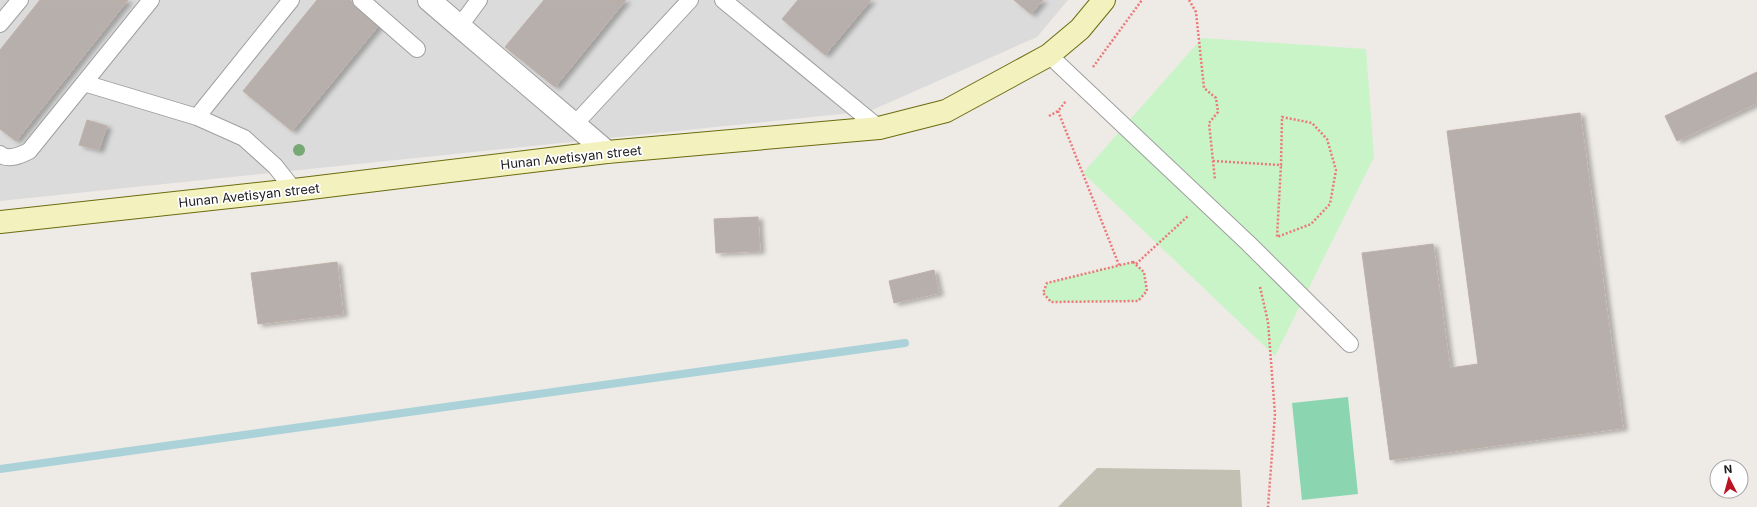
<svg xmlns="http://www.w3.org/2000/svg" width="1757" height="507" font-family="Inter,sans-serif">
<defs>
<filter id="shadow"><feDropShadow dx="4.5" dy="2.5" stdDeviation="2" flood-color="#0004"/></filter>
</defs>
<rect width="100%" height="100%" fill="#eeeae6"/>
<path fill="#dcdbdc" d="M0 0H1068L1037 37 870 111 0 201Z"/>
<path fill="#c2c0b2" d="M1097 468 1240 470 1242 507H1058Z"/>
<path fill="#c8f4c7" d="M1202 38 1366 49 1374 157 1275 356 1083 173Z
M1133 262 1144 272 1147 291 1138 301 1051 302 1043 293 1047 283Z"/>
<path fill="#8bd6b1" d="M1348 397 1358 494 1302 500 1292 403Z"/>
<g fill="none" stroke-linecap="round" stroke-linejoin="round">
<path stroke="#aad2d8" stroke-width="8" d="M0 469 905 343"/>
</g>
<path fill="#b7afab" stroke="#bfb0a9" filter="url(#shadow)" d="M40 0H128L16 141 0 129V50Z
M317 0H350L380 24 292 131 243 91Z
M544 0H626L555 87 505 47Z
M798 0H871L825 55 782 19Z
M1014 0H1043L1031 14Z
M1757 72V103L1677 141 1665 116Z
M1580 113 1623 428 1390 460 1362 253 1433 244 1450 368 1478 364 1447 131Z
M87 120 107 126 99 150 79 145Z
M758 217 760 251 716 253 714 219Z
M337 262 343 314 258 324 251 273Z
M934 270 939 293 894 303 889 281Z"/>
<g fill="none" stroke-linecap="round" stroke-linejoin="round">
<g stroke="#9f9f9f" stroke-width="18">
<path id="service" d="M151 0 84 83 197 117 244 138 275 166 294 190
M361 0 417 49
M723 0 879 128
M0 24 20 0
M459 27 479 0
M1049 55 1248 243 1350 344
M197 117 291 0
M575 124 690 0
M0 154C8 161 21 155 29 151L84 83"/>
</g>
<g stroke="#9f9f9f" stroke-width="24">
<path id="minor" d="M429 0 607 152"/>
</g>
<g stroke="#6b6c0f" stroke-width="24">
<path id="secondary" d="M0 222 294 190 607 152 879 128 946 111 1049 55 1080 29 1104 0"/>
</g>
<path stroke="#ec7978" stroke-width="2.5" stroke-dasharray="2 2" stroke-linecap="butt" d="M1189 0 1196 12 1204 88 1216 98 1218 112 1209 123 1215 180
M1093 67 1142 0
M1058 111 1119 265
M1049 116 1058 111 1066 101
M1213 161 1281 165 1282 117 1312 123 1327 139 1336 170 1330 204 1311 224 1277 237 1281 165
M1133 262 1144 272 1147 291 1138 301 1051 302 1043 293 1047 283Z
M1136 264 1188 216
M1260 287 1268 322 1275 414 1268 507"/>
<use href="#service" stroke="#fff" stroke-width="16"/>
<use href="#minor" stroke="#fff" stroke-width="22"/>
<use href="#secondary" stroke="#f3f1be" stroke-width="22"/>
</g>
<circle fill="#78a974" cx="299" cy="150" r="6"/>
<g text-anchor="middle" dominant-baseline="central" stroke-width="3.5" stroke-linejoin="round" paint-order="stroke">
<g font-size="13" fill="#1e1e1e" stroke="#fff">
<text transform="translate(571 157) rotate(-6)">Hunan Avetisyan street</text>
<text transform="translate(249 195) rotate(-6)">Hunan Avetisyan street</text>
</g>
</g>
<g transform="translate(1729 479) rotate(354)"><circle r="19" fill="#ffffff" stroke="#a5a5a5"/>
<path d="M0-3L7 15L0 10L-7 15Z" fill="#ba1324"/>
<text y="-6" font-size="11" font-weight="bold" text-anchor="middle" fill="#1e1e1e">N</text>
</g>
</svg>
